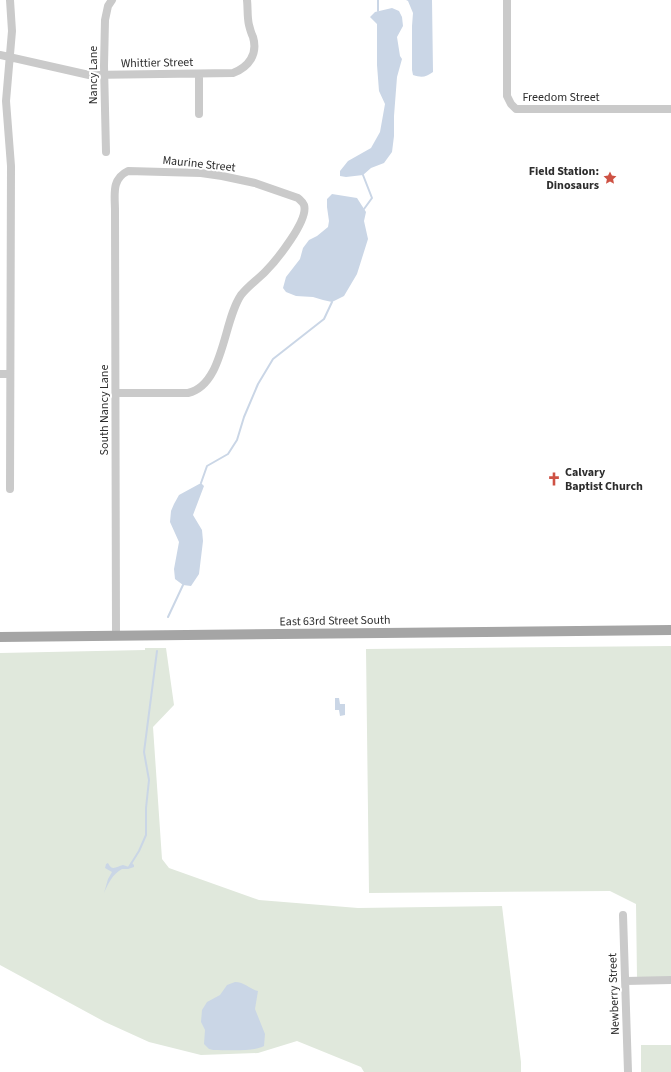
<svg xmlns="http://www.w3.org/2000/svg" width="671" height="1072" font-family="'Source Sans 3',sans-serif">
<rect width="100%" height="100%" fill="#fff"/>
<path fill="#e0e8dc" d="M671 646V978H637L636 904 610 891 369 893 366 649Z
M145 648H166L174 705 153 727 162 859 169 868 259 900 358 908 502 906 521 1062V1072H364L361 1067 297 1041 258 1053 201 1055 149 1042 105 1022 0 965V653L145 650Z
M641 1045H671V1072H641Z"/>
<path fill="#cad6e6" d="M406 0H432L433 72C426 77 422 78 413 75L412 70V26L413 13 408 1Z
M392 8 399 11 402 17 403 26 397 37 400 56 402 59 397 77 394 116V136L392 152 384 163 371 168 363 175 346 177 340 176V171L348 161 371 148 380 132 385 104 379 91 377 65V24L370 17 375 12Z
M332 194 357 198 366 212 364 221 368 239 357 274 344 296 332 302 323 300 313 297 296 296 286 292 283 288 286 277 300 259 303 248 309 240 317 236 328 227 329 221 327 207V199Z
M201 483 204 486 193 515 202 530 203 541 199 574 191 586 183 585 175 579 174 569 179 542 170 522 171 511 174 504 179 495Z
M335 698H339L340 704H345V715L340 716 339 710H335Z
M131 862 134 865V867L128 869H122C112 875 109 882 104 893L108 879 112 872 105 868 106 864 108 863C112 872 117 866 123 865L129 867Z
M235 982C245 982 251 990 258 991L255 1009 265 1034 264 1046C253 1052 227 1050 213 1050L209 1049 204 1044 205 1030 201 1022 202 1010 207 1002 220 995 227 985Z"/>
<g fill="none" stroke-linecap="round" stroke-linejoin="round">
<path stroke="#cad6e6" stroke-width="2" d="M378 0V11
M363 175 372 198 364 209
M201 483 207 466 228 454 237 440 244 417 258 384 273 359 324 319 332 302
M168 617 183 585
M129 867 139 851 146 835V808L149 780 144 752 157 651"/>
<path stroke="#cacaca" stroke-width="8" d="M507 0V96L511 104 516 109H671
M0 55 89 75 233 73C249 67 258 54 253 37 251 33 250 29 249 25 247 17 248 8 247 0
M199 75V114
M106 152 104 66 105 20 108 6 112 0
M0 374H10
M10 489 11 166 6 101 12 31 10 0
M116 636 115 211C115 195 111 179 128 171L201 173 222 176 255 183 298 198C300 200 303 202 304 205 309 220 276 261 265 272 257 280 248 286 241 295 223 321 224 385 188 393H116
M623 915 628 1072
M626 981 671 980"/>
<path stroke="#a5a5a5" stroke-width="10" d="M0 637 671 630"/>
</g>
<defs>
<g id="sight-bare" transform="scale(1.08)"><path d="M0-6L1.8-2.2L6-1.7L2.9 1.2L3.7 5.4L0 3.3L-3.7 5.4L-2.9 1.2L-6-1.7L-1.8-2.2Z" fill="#ce5244" stroke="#fff" stroke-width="2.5" paint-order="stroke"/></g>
<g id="church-bare" transform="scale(1.08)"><path d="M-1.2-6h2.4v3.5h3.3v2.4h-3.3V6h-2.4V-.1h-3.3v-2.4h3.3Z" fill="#ce5244" stroke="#fff" stroke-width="2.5" paint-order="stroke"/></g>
</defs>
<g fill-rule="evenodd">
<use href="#sight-bare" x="610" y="178"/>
<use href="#church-bare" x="554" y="479"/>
</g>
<g text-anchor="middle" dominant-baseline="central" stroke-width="4" stroke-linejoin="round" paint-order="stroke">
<g font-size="12" fill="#2d2d2d" stroke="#fff">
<text transform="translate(157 63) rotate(-1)">Whittier Street</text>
<text transform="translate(93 75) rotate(-90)">Nancy Lane</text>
<text x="561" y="97">Freedom Street</text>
<text transform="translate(199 164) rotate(6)">Maurine Street</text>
<text transform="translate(104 410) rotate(-90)">South Nancy Lane</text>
<text transform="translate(335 621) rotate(-1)">East 63rd Street South</text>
<text transform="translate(614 994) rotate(-92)">Newberry Street</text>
</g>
<g font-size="12" font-weight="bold" fill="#2d2d2d" stroke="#fff" text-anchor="end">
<text x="599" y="171">Field Station:<tspan x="599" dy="14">Dinosaurs</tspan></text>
<text x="565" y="472" text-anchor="start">Calvary<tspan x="565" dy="14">Baptist Church</tspan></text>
</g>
</g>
</svg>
